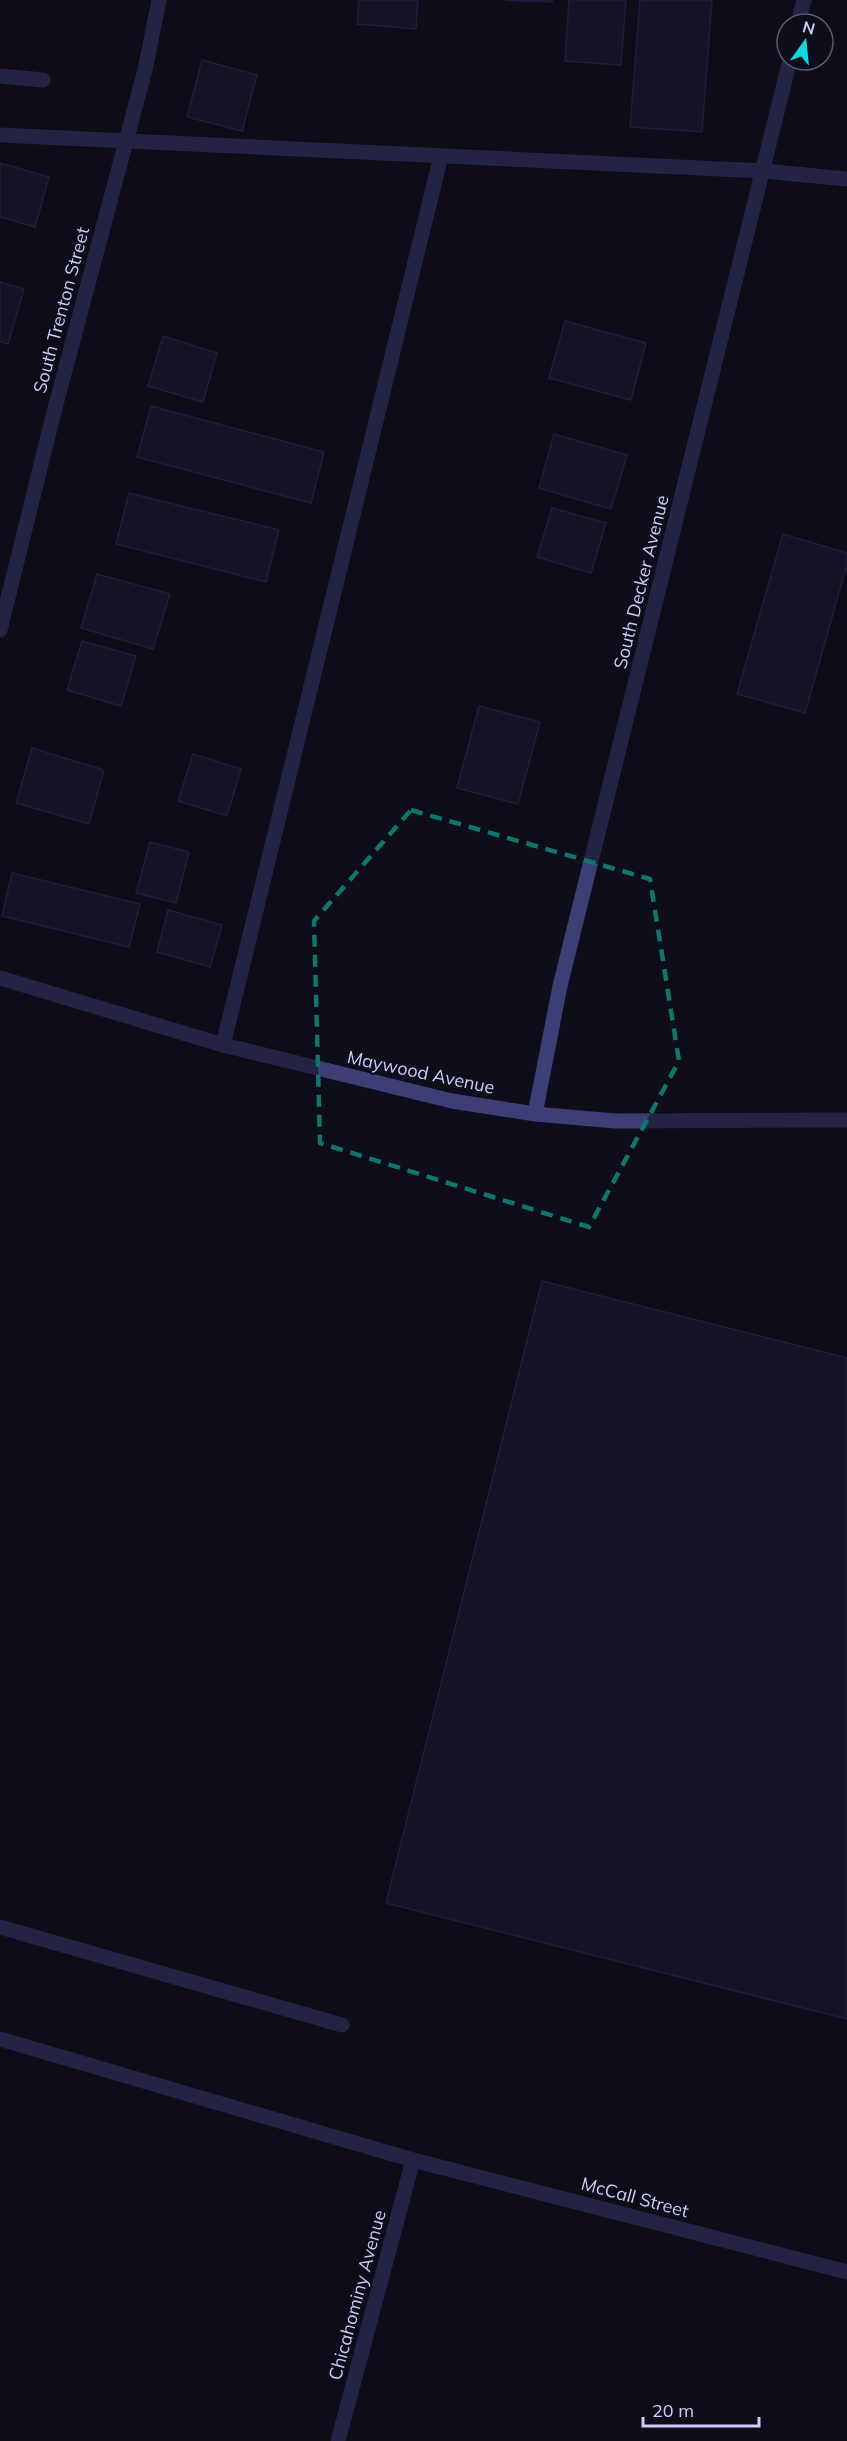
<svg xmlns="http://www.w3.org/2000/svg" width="847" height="2441" font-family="Mulish,sans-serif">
<rect width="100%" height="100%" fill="#0e0d1a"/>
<path fill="#1f1b39" stroke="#362f63" stroke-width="1.5" d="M359 0H418L416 29 357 24Z
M505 0H552V2Z
M569 0H626L621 65 565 61Z
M640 0H712L702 132 630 127Z
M202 60 257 75 242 131 187 117Z
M0 163 49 177 35 227 0 217Z
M0 282 24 289 8 344 0 342Z
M565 321 646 343 631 400 549 378Z
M163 336 217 353 203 402 148 386Z
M151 406 324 452 311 503 137 457Z
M554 434 627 455 611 509 539 488Z
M129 493 279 530 266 582 116 544Z
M552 508 606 523 591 573 537 557Z
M783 534 847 553V564L805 713 737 694Z
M97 574 170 594 153 649 81 628Z
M82 641 136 656 121 706 67 690Z
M479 706 540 722 518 804 457 788Z
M32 748 104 770 89 824 16 803Z
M193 754 241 769 227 816 178 801Z
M150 842 189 852 176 903 136 893Z
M12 873 140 904 129 947 2 916Z
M168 910 222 925 210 967 157 952Z
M542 1281 847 1358V2019L386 1903Z"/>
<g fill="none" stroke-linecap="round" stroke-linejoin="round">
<path stroke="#3c3e75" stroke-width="15" d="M0 76 43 80
M0 135 764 171 847 179
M223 1045 441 156
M0 1927 342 2025"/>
<path stroke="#3c3e75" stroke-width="15" d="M798 24 804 0
M0 630 55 408 145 70 159 0
M0 978 223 1045 452 1101 535 1114 615 1121 847 1120
M535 1114 560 986 790 60
M338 2441 413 2160"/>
<path stroke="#3c3e75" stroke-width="15" d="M0 2039 413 2160 847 2272"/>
</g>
<path d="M0 0H847V2441H0ZM411 810 650 879 679 1061 589 1227 320 1143 314 921Z" fill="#0e0d1a" fill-opacity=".55" fill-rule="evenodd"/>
<path fill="none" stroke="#0f766e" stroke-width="4.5" stroke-dasharray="12 8" stroke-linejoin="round" d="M411 810 650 879 679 1061 589 1227 320 1143 314 921Z"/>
<g text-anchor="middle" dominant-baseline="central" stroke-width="4.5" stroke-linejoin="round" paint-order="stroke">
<g font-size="18" fill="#cdcbfa" stroke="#0e0d1a">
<text transform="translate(61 310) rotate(-75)">South Trenton Street</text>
<text transform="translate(641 582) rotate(-76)">South Decker Avenue</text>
<text transform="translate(421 1072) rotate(12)">Maywood Avenue</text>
<text transform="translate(635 2197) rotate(15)">McCall Street</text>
<text transform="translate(357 2295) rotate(-75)">Chicahominy Avenue</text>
</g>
</g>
<g transform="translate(805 42) rotate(15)"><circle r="28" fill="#0e0d1a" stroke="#5a5974" stroke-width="1.5"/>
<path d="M0-4.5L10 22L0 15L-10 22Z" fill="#16d4db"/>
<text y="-9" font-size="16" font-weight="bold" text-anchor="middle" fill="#cdcbfa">N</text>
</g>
<path d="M643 2417v9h116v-9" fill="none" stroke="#cdcbfa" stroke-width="3"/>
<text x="652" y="2417" font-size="18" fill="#cdcbfa" stroke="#0e0d1a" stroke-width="4.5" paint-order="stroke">20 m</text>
</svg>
